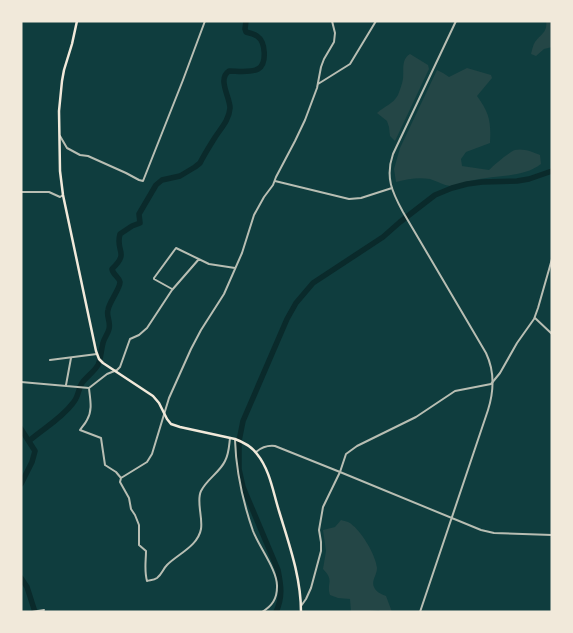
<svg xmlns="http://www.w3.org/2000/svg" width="573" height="633" font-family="'Fira Sans',sans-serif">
<rect width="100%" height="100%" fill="#0f3d3e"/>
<path fill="#244646" d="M546 21H552V47L544 49 536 56 531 54C532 50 533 45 535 42 541 34 548 32 546 21Z
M410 54 428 65 429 69 395 141 390 136 389 127 387 121 377 113C385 106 393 104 398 95 400 90 402 84 403 79 404 70 401 59 410 54Z
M467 68 491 75 492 78 477 96C490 114 491 122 490 143L466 152 461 159 462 166 489 170C494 165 509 152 515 150 523 148 533 152 540 155L541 164C523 178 496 175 474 180 467 181 460 185 452 186 444 186 437 181 430 179 418 177 408 179 396 182L394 169 400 148 437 70 443 73 449 77Z
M341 520C343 521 346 521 348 522 360 528 376 555 377 568 377 575 371 581 374 587 376 592 381 594 386 596L392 612H381L379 610 364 612H351L350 599 338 598 330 595C326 583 335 581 323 569L326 551 323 530 335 527Z"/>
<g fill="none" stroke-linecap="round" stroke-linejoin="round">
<path stroke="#0a2a2b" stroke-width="5.5" d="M21 429 35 451 32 462 21 484
M29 441C44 428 61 419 73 403 79 396 78 389 82 383 87 376 94 372 98 365 101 359 101 350 103 343 104 338 108 334 109 329 111 322 106 316 108 310 109 302 120 289 120 282 119 277 113 275 112 269 130 252 115 252 120 234L132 226 140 223 139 214 156 185 162 180 180 176 195 167 200 163C204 155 209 147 214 139 220 129 229 121 230 108 230 97 217 79 229 71 237 71 251 73 258 69 267 64 266 42 257 36 254 34 250 33 246 32L245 29 246 21
M21 578 27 587 35 612
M276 612C283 597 281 585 278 570L243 487 239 469V441L243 421 287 319 296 303 313 283 383 237 400 222 435 195 452 188 467 184 482 182 517 181 529 179 552 171"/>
<path stroke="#b8beb3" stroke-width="2" d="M318 84 350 64 376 21
M60 136 67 148 80 155 88 156 126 173 139 180 143 181 183 80 205 21
M275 181 349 199 361 198 392 188
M21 192H49L60 197 63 195
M172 289 154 279V278L176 248 209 264 235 268
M535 318 552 334
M50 360 97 354
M21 382 89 388 107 374 117 370 120 367 130 339 139 335 147 328 172 290 199 259
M66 385 71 358
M89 388C90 399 93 410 87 420 85 424 82 427 80 430L101 438 105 465 116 472 121 478 120 482 129 498 131 509 135 515 139 525V545L146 551C146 561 144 570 147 581 151 580 154 580 157 578 162 574 163 569 167 565 178 554 198 546 201 529 203 517 196 501 201 491 207 479 220 472 225 461 229 454 229 446 230 438
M235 440C236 471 243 502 253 531 259 547 278 571 277 587 277 599 272 606 262 612
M121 478 147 462 152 454 169 398 191 349 201 330 224 294 242 253 254 215 264 197 273 185 276 177 295 141 305 120 317 88 321 67 324 59 334 42 335 33 332 21
M301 606 306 599 311 588 321 551V542L319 530 323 507 340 472 346 454 357 446 416 417 455 391 491 384 500 373 517 343 534 319 538 308 552 259
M32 612 44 610"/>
<path stroke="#b8beb3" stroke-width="2" d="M256 452C262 447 267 445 275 446L340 472 481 530 494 533 552 535
M420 612 488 410C494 391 495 372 486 353L403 212C392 192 385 177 393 154L456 21"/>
<path stroke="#f1e9da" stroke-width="2.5" d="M77 21 72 44 64 70 62 81 59 111 60 171 63 195 96 351 99 359 103 363 153 396 159 403 167 419 171 424 180 427 235 439C243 442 252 447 257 454 270 470 273 492 279 511 289 544 301 577 301 612"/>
</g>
<rect width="573" height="633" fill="none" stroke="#f1e9da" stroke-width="45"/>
</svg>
